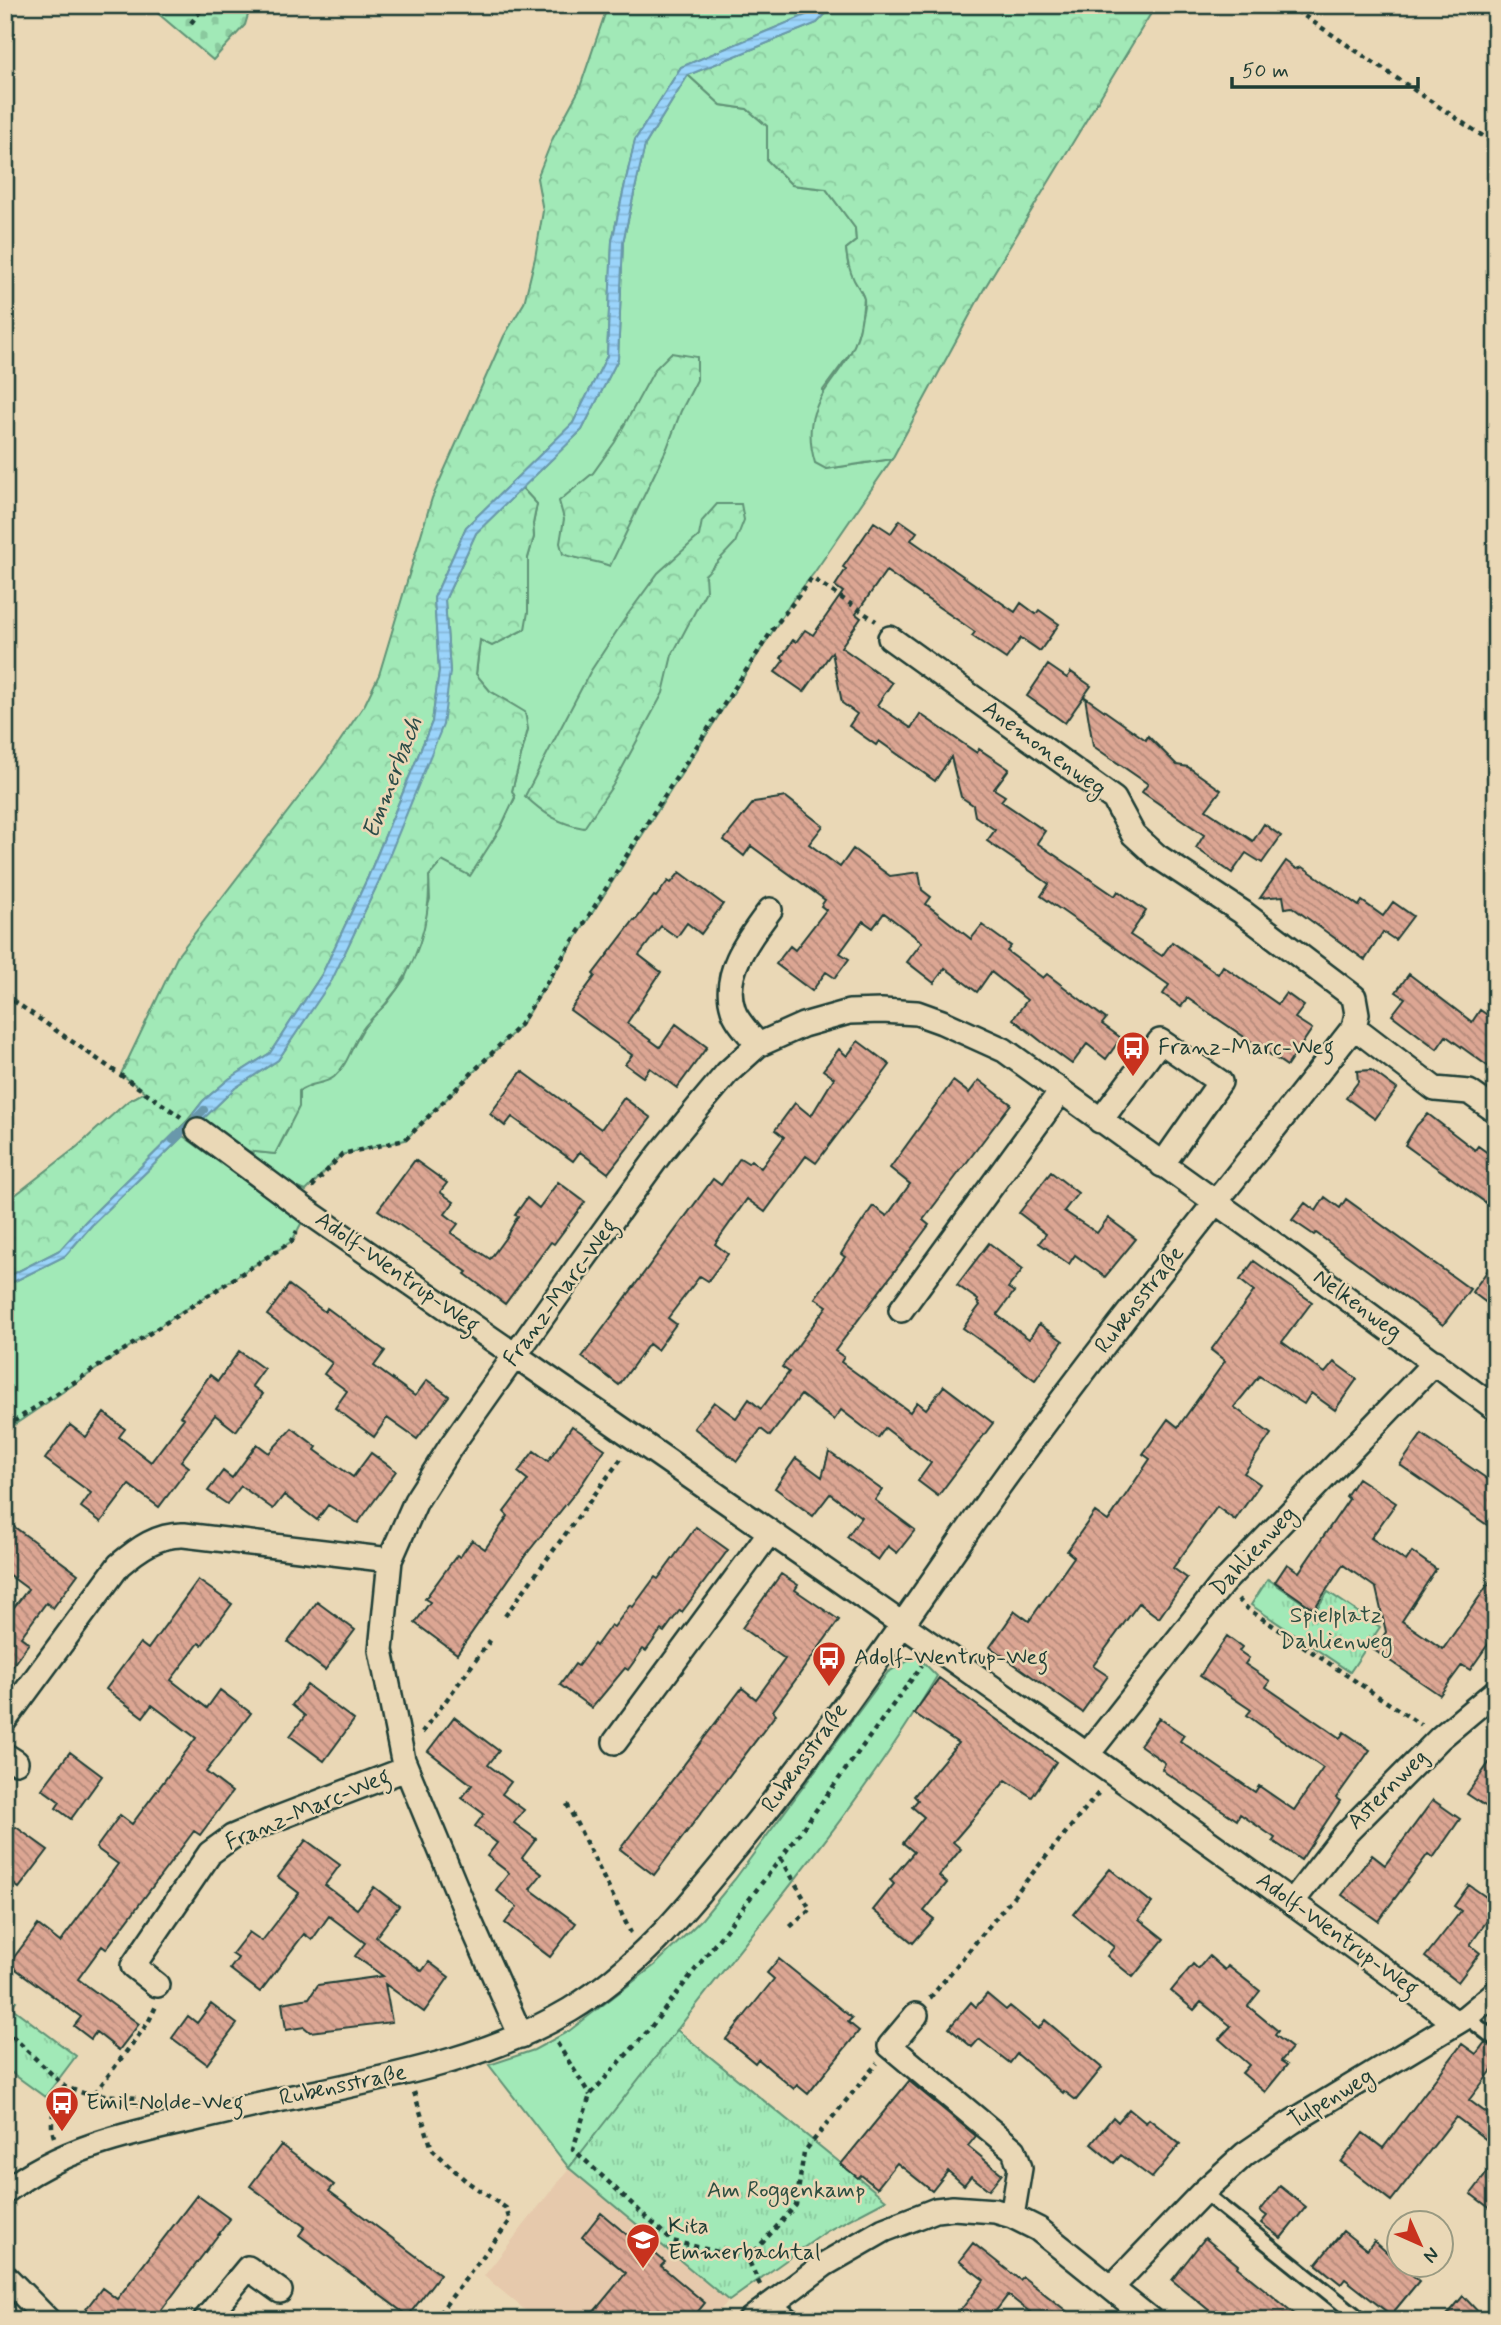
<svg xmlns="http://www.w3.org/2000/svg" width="1501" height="2325" font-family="Mynerve,sans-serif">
<defs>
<pattern id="forest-crowns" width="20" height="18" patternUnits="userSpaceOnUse" patternTransform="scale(1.75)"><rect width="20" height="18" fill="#a1e9b7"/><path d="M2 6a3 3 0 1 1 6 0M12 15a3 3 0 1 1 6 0" fill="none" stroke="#8ac99e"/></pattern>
<pattern id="cemetery-stones" width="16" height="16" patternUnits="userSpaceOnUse" patternTransform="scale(1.75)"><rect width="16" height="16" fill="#a1e9b7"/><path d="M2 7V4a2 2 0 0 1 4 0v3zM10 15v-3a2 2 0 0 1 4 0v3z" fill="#8ac99e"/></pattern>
<pattern id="park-tufts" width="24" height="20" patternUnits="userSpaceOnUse" patternTransform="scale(1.75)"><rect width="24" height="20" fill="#a1e9b7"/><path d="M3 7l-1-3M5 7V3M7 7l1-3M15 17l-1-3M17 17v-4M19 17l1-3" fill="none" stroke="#8ac99e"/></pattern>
<pattern id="water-rules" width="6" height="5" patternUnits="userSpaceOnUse" patternTransform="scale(1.75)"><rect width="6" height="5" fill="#9bd4fb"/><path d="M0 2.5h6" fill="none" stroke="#85b7d8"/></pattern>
<pattern id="building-back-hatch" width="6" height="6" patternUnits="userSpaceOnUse" patternTransform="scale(1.75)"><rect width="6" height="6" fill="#dca693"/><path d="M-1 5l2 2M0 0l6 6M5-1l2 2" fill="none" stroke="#b28879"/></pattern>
</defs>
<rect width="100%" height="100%" fill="#ead8b6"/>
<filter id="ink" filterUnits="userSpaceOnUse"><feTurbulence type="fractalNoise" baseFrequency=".0143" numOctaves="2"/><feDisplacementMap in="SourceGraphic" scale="14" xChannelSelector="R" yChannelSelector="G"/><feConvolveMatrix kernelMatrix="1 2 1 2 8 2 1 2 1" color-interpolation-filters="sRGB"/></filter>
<g filter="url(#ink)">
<path fill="#e6c9ac" d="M569 2168 729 2301 709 2320H537L484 2276Z"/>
<path fill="#a1e9b7" stroke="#609376" stroke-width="2" d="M688 75 721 105 747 109 767 126V160L792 185 826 189 855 228 856 241 846 249 848 264 864 298 861 324 854 348 823 390 826 469 892 459 814 573 794 598 520 1026 405 1140 341 1155 306 1191 291 1185 245 1151 275 1154 289 1128 299 1091 315 1083 323 1082 353 1047 367 1022 387 1003 405 978 430 899 429 876 442 861 500 829 515 798 512 791 528 729 508 701 490 691 476 675 480 640 492 646 525 629 528 558 534 537 533 524 537 504 522 488 582 430 618 359 623 242 645 145Z
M183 1136 302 1222 292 1241 163 1324 5 1431V1286L65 1256 91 1226Z
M917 1656 937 1676C863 1802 766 1914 677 2030L781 2115 579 2155 569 2168 489 2065 534 2050 569 2031 655 1965 702 1919 735 1879 888 1672Z"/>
<path fill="url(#forest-crowns)" stroke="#609376" stroke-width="2" d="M608 5H819L811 13 681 67 635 140 612 241 607 356 573 423 466 527 434 598 439 671 432 722 368 877 322 974 270 1053 229 1079 203 1101 187 1121 86 1221 60 1250 5 1278V1203L78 1146 128 1101 145 1092 121 1074 178 955 325 763 365 704 379 675 432 498 504 336 524 303 535 258 543 211 537 178 553 138 579 90Z
M834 5H1156L984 289 892 459 826 469 815 463C794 392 853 380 861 321 862 314 865 306 864 299 863 293 857 286 854 280 849 270 847 260 846 249L856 241 855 228 826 189 792 185 767 160V126L747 109 721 105 688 75 817 23Z
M671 353 697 357V380L681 411 667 448 610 566C595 560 579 560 563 554L560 543 564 519 559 501 593 473 615 442 655 369Z
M522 488 537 504 533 524 534 537 528 558V612L525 629 492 646 480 640 476 674 490 691 525 712 528 729 512 791 515 797 500 829 470 876 442 861 429 876C431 920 416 969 387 1002 379 1012 369 1020 362 1030 352 1045 348 1065 334 1077 324 1085 310 1082 299 1091V1107L275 1154 245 1151 201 1121 235 1088 278 1060 332 979 379 881 450 672 445 600 476 533Z
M717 504H741L744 520 735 543 705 575 706 591 672 655 663 693 613 785 584 828C559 824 543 813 525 796L590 672 628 614 658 573 699 536 702 521Z"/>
<path fill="url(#cemetery-stones)" stroke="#609376" stroke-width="2" d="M148 5H251L245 25 213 60Z"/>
<path fill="url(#park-tufts)" stroke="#609376" stroke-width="2" d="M1268 1579 1315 1611 1328 1592 1380 1627 1350 1672 1251 1605Z
M5 1993 16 2001 11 2007 76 2056 45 2097 5 2068Z
M677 2030 886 2200 827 2231 729 2301 569 2168Z"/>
<path fill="url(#water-rules)" stroke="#6998ab" stroke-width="2" d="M819 5H834L817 23 688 75 645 145 623 242 618 359 582 430 476 533 445 600 450 672 443 725 379 881 332 980 278 1060 235 1088 201 1121 193 1114 203 1101 229 1079 270 1053 322 974 368 877 432 722 439 671 434 598 466 527 573 423 607 356 612 241 635 140 681 67 811 13Z
M178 1130 183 1136 91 1226 65 1256 5 1286V1278L60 1250 86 1221Z"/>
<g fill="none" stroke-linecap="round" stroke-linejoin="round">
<path stroke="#6998ab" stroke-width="8" d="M173 1140 204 1110"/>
</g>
<path fill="url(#building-back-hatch)" stroke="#1f3d34" stroke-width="2" d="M900 520 917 532 911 540 1015 612 1021 603 1036 614 1039 610 1059 624 1040 651 1021 638 1006 659 972 636 975 632 886 571 856 614 861 618 841 647 892 683 877 705 911 728 920 714 977 753 979 749 1009 769 994 789 1005 796 1001 801 1045 831 1037 843 1115 896 1118 891 1146 911 1130 935 1162 956 1172 942 1218 974 1223 966 1278 1004 1286 993 1304 1006 1295 1018 1312 1029 1287 1066 1187 998 1181 1007 1163 994 1169 985 1041 896 1049 884 987 841 995 830 975 816 973 805 961 797 951 757 935 781 879 741 876 745 849 726 857 714 842 703 832 652 804 692 775 672 784 660 781 658 793 640 796 642 805 630 813 635 843 592 835 586 846 569 843 567 874 522 891 533Z
M1048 665 1067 678 1071 672 1091 686 1065 723 1027 696Z
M1085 697 1146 740 1148 736 1177 765 1188 767 1221 790 1206 810 1253 841 1264 824 1281 836 1262 863 1246 853 1232 873 1196 848 1204 835 1142 792 1148 784 1093 746Z
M786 797 823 826 809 844 840 867 853 849 890 876 919 872 922 890 931 897 926 904 971 939 982 925 1011 946 1007 951 1043 978 1047 974 1106 1019 1102 1024 1121 1038 1106 1059 1087 1044 1072 1064 1042 1042 1013 1019 1027 1000 991 972 977 992 945 968 934 983 907 962 922 942 884 913 873 928 863 921 840 953 849 959 835 978 826 972 812 991 776 964 790 946 795 950 826 910 821 906 825 900 751 846 744 856 724 840 754 802Z
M1286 861 1297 869 1303 867 1359 906 1362 901 1383 916 1393 902 1413 916 1395 940 1383 932 1365 960 1292 907 1285 908 1283 896 1260 898Z
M680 872 723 904 701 934 687 923 677 937 661 926 639 955 661 972 627 1023 660 1047 676 1024 707 1047 677 1088 650 1068 643 1077 625 1064 632 1055 570 1010 595 976 593 974 634 920 635 921 654 896 656 897 668 881 671 883Z
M1409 974 1472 1022 1480 1010 1496 1021V1072L1446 1036 1437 1049 1392 1015 1405 998 1396 992Z
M858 1041 890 1065 816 1163 806 1156 765 1212 747 1199 715 1244 728 1254 708 1281 700 1276 668 1318 676 1324 657 1350 649 1344 619 1385 582 1357 713 1179 721 1185 740 1158 748 1163 751 1160 761 1168 784 1137 775 1130 795 1103 811 1116 834 1078 823 1070 839 1049 847 1056Z
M1371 1070 1397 1089 1375 1119 1346 1098 1358 1082 1357 1071Z
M522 1071 601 1129 624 1098 651 1118 608 1173 580 1152 573 1161 512 1117 505 1126 490 1114Z
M979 1080 1011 1104 923 1220 929 1225 835 1351 844 1357 841 1362 910 1412 917 1402 926 1409 944 1386 993 1423 938 1496 918 1481 931 1463 885 1428 878 1438 841 1410 834 1420 801 1395 770 1436 761 1429 737 1461 694 1428 714 1402 736 1418 749 1399 761 1409 789 1372 782 1367 827 1306 815 1298 845 1257 841 1254 847 1244 873 1206 887 1216 910 1184 890 1168 953 1081 969 1093Z
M1428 1114 1475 1150 1478 1146 1496 1159V1210L1405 1145 1417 1125Z
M415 1160 447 1183 440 1192 454 1202 445 1214 458 1224 451 1233 490 1259 506 1237 518 1216 515 1215 527 1198 539 1208 558 1182 585 1202 554 1244 551 1242 505 1304 465 1274 467 1272 378 1210Z
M1051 1172 1078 1193 1064 1211 1097 1233 1108 1218 1136 1239 1105 1277 1075 1255 1069 1264 1039 1243 1046 1234 1019 1213Z
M1325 1197 1340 1208 1346 1199 1470 1289 1443 1325 1316 1233 1314 1235 1292 1220 1305 1203 1316 1211Z
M989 1243 1023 1269 1008 1288 1014 1292 997 1315 1029 1339 1039 1324 1063 1341 1035 1380 963 1328 980 1305 977 1302 978 1300 957 1285Z
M1496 1259V1310L1472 1292Z
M1254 1261 1312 1302 1282 1342 1325 1373 1334 1362 1357 1379 1335 1410 1311 1393 1304 1404 1259 1376 1234 1407 1271 1434 1244 1473 1260 1484 1235 1520 1217 1507 1173 1568 1187 1578 1159 1618 1139 1603 1093 1666 1108 1676 1082 1712 990 1647 1015 1611 1029 1621 1074 1557 1067 1551 1095 1512 1108 1521 1150 1459 1143 1454 1168 1419 1178 1427 1225 1361 1211 1350 1254 1291 1240 1280Z
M289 1285 325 1312 327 1308 385 1351 374 1366 415 1396 427 1380 449 1396 417 1439 387 1418 374 1437 335 1408 347 1391 324 1374 332 1363 267 1315Z
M239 1351 264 1369 252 1386 263 1394 236 1431 215 1415 181 1461 189 1467 159 1507 129 1485 101 1522 81 1507 91 1493 45 1459 70 1425 86 1437 104 1413 125 1429 119 1437 151 1462 184 1418 180 1416 210 1375 218 1381Z
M572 1426 605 1449 582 1484 525 1556 457 1654 415 1623 430 1602 425 1599 457 1555 460 1557 472 1540 485 1549 508 1516 504 1512 528 1480 518 1472 534 1451 548 1461Z
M292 1428 317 1447 315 1450 353 1477 371 1453 396 1471 358 1523 328 1505 317 1520 284 1495 273 1509 241 1486 227 1504 208 1491 223 1471 232 1478 257 1444 269 1453Z
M1422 1434 1496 1485V1531L1400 1465Z
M829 1452 882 1490 875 1500 915 1530 897 1553 888 1546 878 1560 847 1537 861 1517 830 1494 813 1516 775 1488 796 1458 822 1477Z
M1358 1478 1396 1503 1371 1538 1406 1561 1412 1552 1436 1569 1402 1621 1443 1649 1496 1573V1633L1470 1670 1462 1665 1440 1695 1374 1650 1386 1632 1376 1588 1369 1583 1343 1565 1314 1609 1275 1582 1287 1564 1299 1572 1349 1499 1346 1496Z
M5 1520 78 1574 53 1608 46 1603 21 1637 29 1643 5 1676V1619L28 1589 5 1572Z
M696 1527 728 1550 682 1612 680 1610 664 1632 661 1630 646 1651 643 1649 628 1670 625 1668 592 1708 560 1685 575 1664 578 1666 594 1644 596 1646 611 1625 614 1627 630 1605 633 1607 655 1577 658 1579Z
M781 1574 798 1585 795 1590 839 1620 773 1711 776 1714 654 1875 620 1849 742 1688 756 1699 785 1659 742 1628Z
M198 1580 232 1604 202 1645 199 1643 171 1680 207 1708 220 1690 251 1713 206 1772 232 1792 200 1835 194 1831 106 1949 102 1946 78 1979 139 2024 119 2050 96 2032 91 2039 74 2026 81 2017 9 1964 38 1925 60 1942 118 1864 96 1848 120 1815 132 1824 196 1738 152 1705 143 1717 106 1689 140 1643 148 1649Z
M317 1602 355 1630 325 1670 288 1642Z
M1227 1636 1242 1647 1239 1651 1249 1658 1245 1664 1270 1681 1266 1687 1340 1738 1344 1732 1370 1750 1336 1798 1340 1801 1301 1860 1273 1841 1275 1838 1240 1814 1237 1820 1166 1773 1162 1769 1165 1763 1140 1745 1159 1718 1184 1735 1180 1741 1255 1792 1259 1786 1294 1810 1323 1768 1259 1724 1247 1715 1251 1710 1200 1676Z
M939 1678 1056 1762 1032 1797 1006 1780 953 1842 961 1849 939 1876 947 1883 924 1911 934 1919 913 1943 873 1910 894 1884 890 1880 914 1852 903 1843 924 1817 912 1807 918 1800 914 1796 958 1743 914 1713Z
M307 1685 354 1720 324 1761 290 1736 305 1716 292 1705Z
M454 1717 499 1751 488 1765 511 1782 502 1794 524 1810 514 1823 536 1839 522 1858 542 1874 530 1889 576 1923 550 1957 505 1923 517 1907 496 1890 509 1873 487 1856 497 1843 475 1826 484 1814 462 1798 472 1785 428 1751Z
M70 1752 102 1776 71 1819 56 1808 60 1802 42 1789Z
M1496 1753V1813L1467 1794Z
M1433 1800 1460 1819 1433 1858 1428 1854 1378 1921 1342 1895 1372 1855 1385 1865Z
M16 1827 48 1850 19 1888 5 1878V1841Z
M306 1840 340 1865 325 1885 357 1909 374 1887 399 1906 376 1937 422 1971 429 1962 449 1977 424 2012 385 1984 392 2022 310 2032 304 2027 286 2030 282 2003 309 1998 318 1985 383 1976 355 1956 365 1943 329 1916 312 1940 304 1934 260 1992 230 1969 238 1958 232 1954 249 1932 262 1941 299 1893 278 1877Z
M1110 1869 1152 1903 1139 1919 1164 1939 1133 1977 1107 1956 1114 1947 1073 1914Z
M1469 1885 1496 1904V1908L1470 1945 1480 1953 1458 1982 1425 1957 1461 1911 1454 1906Z
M1209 1956 1225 1970 1228 1966 1260 1991 1248 2006 1278 2031 1275 2035 1292 2048 1281 2061 1287 2065 1265 2092 1242 2073 1249 2065 1219 2039 1231 2026 1201 2002 1194 2010 1171 1991 1193 1964 1198 1969Z
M779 1959 852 2018 848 2022 859 2031 808 2094 797 2085 794 2089 758 2059 755 2063 726 2039 774 1979 767 1973Z
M987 1994 1006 2010 1010 2006 1038 2029 1045 2020 1102 2068 1076 2100 1064 2091 1063 2093 1017 2054 1010 2063 979 2039 972 2047 949 2028 971 2002 976 2007Z
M211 2004 237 2024 207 2064 172 2038 188 2016 197 2023Z
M1485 2042 1496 2049V2065L1469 2100 1496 2120V2147L1456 2117 1391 2201 1341 2162 1363 2133 1383 2148 1462 2044 1476 2054Z
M909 2081 976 2136 968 2146 1002 2174 989 2190 971 2176 964 2185 948 2171 932 2191 897 2163 877 2188 861 2175 858 2178 841 2164Z
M1129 2109 1146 2123 1149 2119 1180 2144 1152 2178 1121 2155 1114 2163 1091 2144 1113 2117 1118 2122Z
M281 2145 334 2185 329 2191 440 2274 408 2316 299 2235 305 2227 250 2186Z
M1496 2161V2213L1471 2194Z
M1280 2186 1306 2207 1281 2238 1261 2223 1267 2216 1260 2211Z
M197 2195 230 2219 154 2320H100L86 2309 102 2288 117 2299Z
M601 2213 638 2244 640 2241 665 2262 661 2266 705 2303 691 2320H587L626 2273 582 2237Z
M1343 2231 1367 2250 1374 2241 1419 2281 1391 2315 1345 2279 1341 2284 1316 2264Z
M1205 2238 1238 2265 1237 2267 1302 2320H1221L1172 2280Z
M973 2243 1020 2280 1023 2277 1078 2320H1040L1008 2295 989 2320H953L984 2280 959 2261Z
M1463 2296 1486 2320H1443Z"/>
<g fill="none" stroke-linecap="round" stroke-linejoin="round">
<g stroke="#1f3d34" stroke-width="18">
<path id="service" d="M1466 2017 1496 2040
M1203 2192 1362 2320
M773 2301 795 2320"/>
</g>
<g stroke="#1f3d34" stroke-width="28">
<path id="minor" d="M1354 1027 1435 1089 1469 1092 1496 1111
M758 1045C750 1034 736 1021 733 1009 721 973 750 937 770 910
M1100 1121 1160 1041 1220 1082 1162 1165
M198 1130 307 1211C692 1478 1080 1743 1456 2023
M901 1310 1061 1091
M5 1720 119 1565C138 1549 158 1534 184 1535L390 1560
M615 1742 770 1532
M5 1755 16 1762
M1087 1755 1222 1584 1435 1362
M1293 1901 1345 1834 1440 1738 1496 1691
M157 1985 133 1966 210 1853 232 1837 270 1821 406 1769
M916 2015 890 2046 1014 2150 1020 2168 1012 2216
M521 2036 469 1919 403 1760 381 1650 390 1560 416 1501 451 1446 567 1282 660 1154 700 1105 727 1073 758 1045 803 1025 849 1012 882 1011 917 1013 942 1022 1004 1050 1278 1247 1496 1409
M5 2192C58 2149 130 2133 195 2119 237 2109 280 2099 323 2091 408 2073 494 2055 570 2010 636 1970 682 1914 730 1855 826 1740 908 1615 994 1493 1108 1333 1233 1182 1354 1027L1357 1014 1354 997 1242 912 1157 856 1133 834 1114 799 890 638
M5 2276 48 2320
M1112 2287 1203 2192 1245 2154 1292 2122 1466 2017 1496 1992
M205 2320 248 2268 280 2291
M750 2320 825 2264 884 2230 936 2210 953 2208 995 2211 1012 2216 1038 2229 1151 2320"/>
</g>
<path stroke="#1f3d34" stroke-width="4.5" stroke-dasharray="5 5" stroke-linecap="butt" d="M1288 5 1496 145
M191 23 205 5
M5 995 181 1117
M312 1187 342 1154 405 1140 520 1025 656 809 773 629 812 578 876 621
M5 1427 292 1241 297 1231
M1238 1599 1248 1609 1421 1725
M505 1616 623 1456
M422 1733 492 1638
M567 1804 631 1933
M781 1858 810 1909 790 1927
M930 1998 1100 1791
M5 2029 65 2087 83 2093 137 2098 140 2108
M557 2043 590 2095
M414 2092 432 2149 466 2181 506 2208 510 2221 434 2320
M95 2093 148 2023 156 2006
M54 2137C48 2118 56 2104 65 2087
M748 2259 796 2205 804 2152 877 2063
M760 2285 748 2259 672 2241 573 2149 590 2095 648 2031 781 1858 922 1665"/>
<use href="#service" stroke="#ead8b6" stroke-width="12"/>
<use href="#minor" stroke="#ead8b6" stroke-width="23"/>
</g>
</g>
<defs>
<g id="bus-pin" transform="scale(1.75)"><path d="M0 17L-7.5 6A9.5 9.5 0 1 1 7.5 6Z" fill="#c8321e" stroke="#ead8b6"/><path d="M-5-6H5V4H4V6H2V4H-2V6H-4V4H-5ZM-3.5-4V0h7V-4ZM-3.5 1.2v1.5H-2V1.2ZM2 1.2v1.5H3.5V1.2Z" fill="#fff"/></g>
<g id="school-pin" transform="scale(1.75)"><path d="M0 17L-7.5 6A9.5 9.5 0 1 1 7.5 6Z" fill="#c8321e" stroke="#ead8b6"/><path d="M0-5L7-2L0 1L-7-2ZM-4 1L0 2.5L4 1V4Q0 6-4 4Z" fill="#fff"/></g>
</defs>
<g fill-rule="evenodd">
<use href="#bus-pin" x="1133" y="1048"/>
<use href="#bus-pin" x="829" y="1658"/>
<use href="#bus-pin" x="62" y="2103"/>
<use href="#school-pin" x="643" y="2240"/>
</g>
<g text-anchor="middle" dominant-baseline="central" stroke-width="5" stroke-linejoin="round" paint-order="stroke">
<g font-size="23" fill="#1f3d34" stroke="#ead8b6">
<text transform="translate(1044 749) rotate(36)">Anemonenweg</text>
<text transform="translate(397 1273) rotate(35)">Adolf-Wentrup-Weg</text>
<text transform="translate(561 1293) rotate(-54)">Franz-Marc-Weg</text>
<text transform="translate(1140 1300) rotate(-52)">Rubensstraße</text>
<text transform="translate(1357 1305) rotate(36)">Nelkenweg</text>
<text transform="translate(1254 1552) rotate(-47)">Dahlienweg</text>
<text transform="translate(805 1758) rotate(-54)">Rubensstraße</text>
<text transform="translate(1388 1790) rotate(-45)">Asternweg</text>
<text transform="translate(308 1810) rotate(-23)">Franz-Marc-Weg</text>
<text transform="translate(1337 1935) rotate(36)">Adolf-Wentrup-Weg</text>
<text transform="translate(343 2086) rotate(-12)">Rubensstraße</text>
<text transform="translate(1331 2099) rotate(-31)">Tulpenweg</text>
</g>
<g font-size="23" fill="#1f3d34" stroke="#ead8b6" text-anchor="start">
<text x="1158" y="1048">Franz-Marc-Weg</text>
<text x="854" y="1658">Adolf-Wentrup-Weg</text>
<text x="86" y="2103">Emil-Nolde-Weg</text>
<text x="668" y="2227">Kita<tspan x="668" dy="26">Emmerbachtal</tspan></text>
</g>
<g font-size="23" fill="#2c4e41" stroke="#ead8b6">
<text x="1336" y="1616">Spielplatz<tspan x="1336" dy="26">Dahlienweg</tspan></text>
<text x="786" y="2191">Am Roggenkamp</text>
</g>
<g font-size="24" font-style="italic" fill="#2b4c48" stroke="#ead8b6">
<text transform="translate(393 778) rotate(-69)">Emmerbach</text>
</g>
</g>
<rect width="1501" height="2325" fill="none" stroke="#ead8b6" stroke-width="28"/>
<rect x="14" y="14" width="1473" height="2297" fill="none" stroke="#1f3d34" stroke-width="2.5" filter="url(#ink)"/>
<g transform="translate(1420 2244) rotate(135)"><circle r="33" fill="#ead8b6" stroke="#999a82" stroke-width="2"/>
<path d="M0-5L12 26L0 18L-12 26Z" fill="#c8321e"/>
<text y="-10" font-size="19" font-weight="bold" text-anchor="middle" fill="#1f3d34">N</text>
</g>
<path d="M1232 77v10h186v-10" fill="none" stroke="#1f3d34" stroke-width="3.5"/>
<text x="1242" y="77" font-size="21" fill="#1f3d34" stroke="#ead8b6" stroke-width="5" paint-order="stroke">50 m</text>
</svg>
